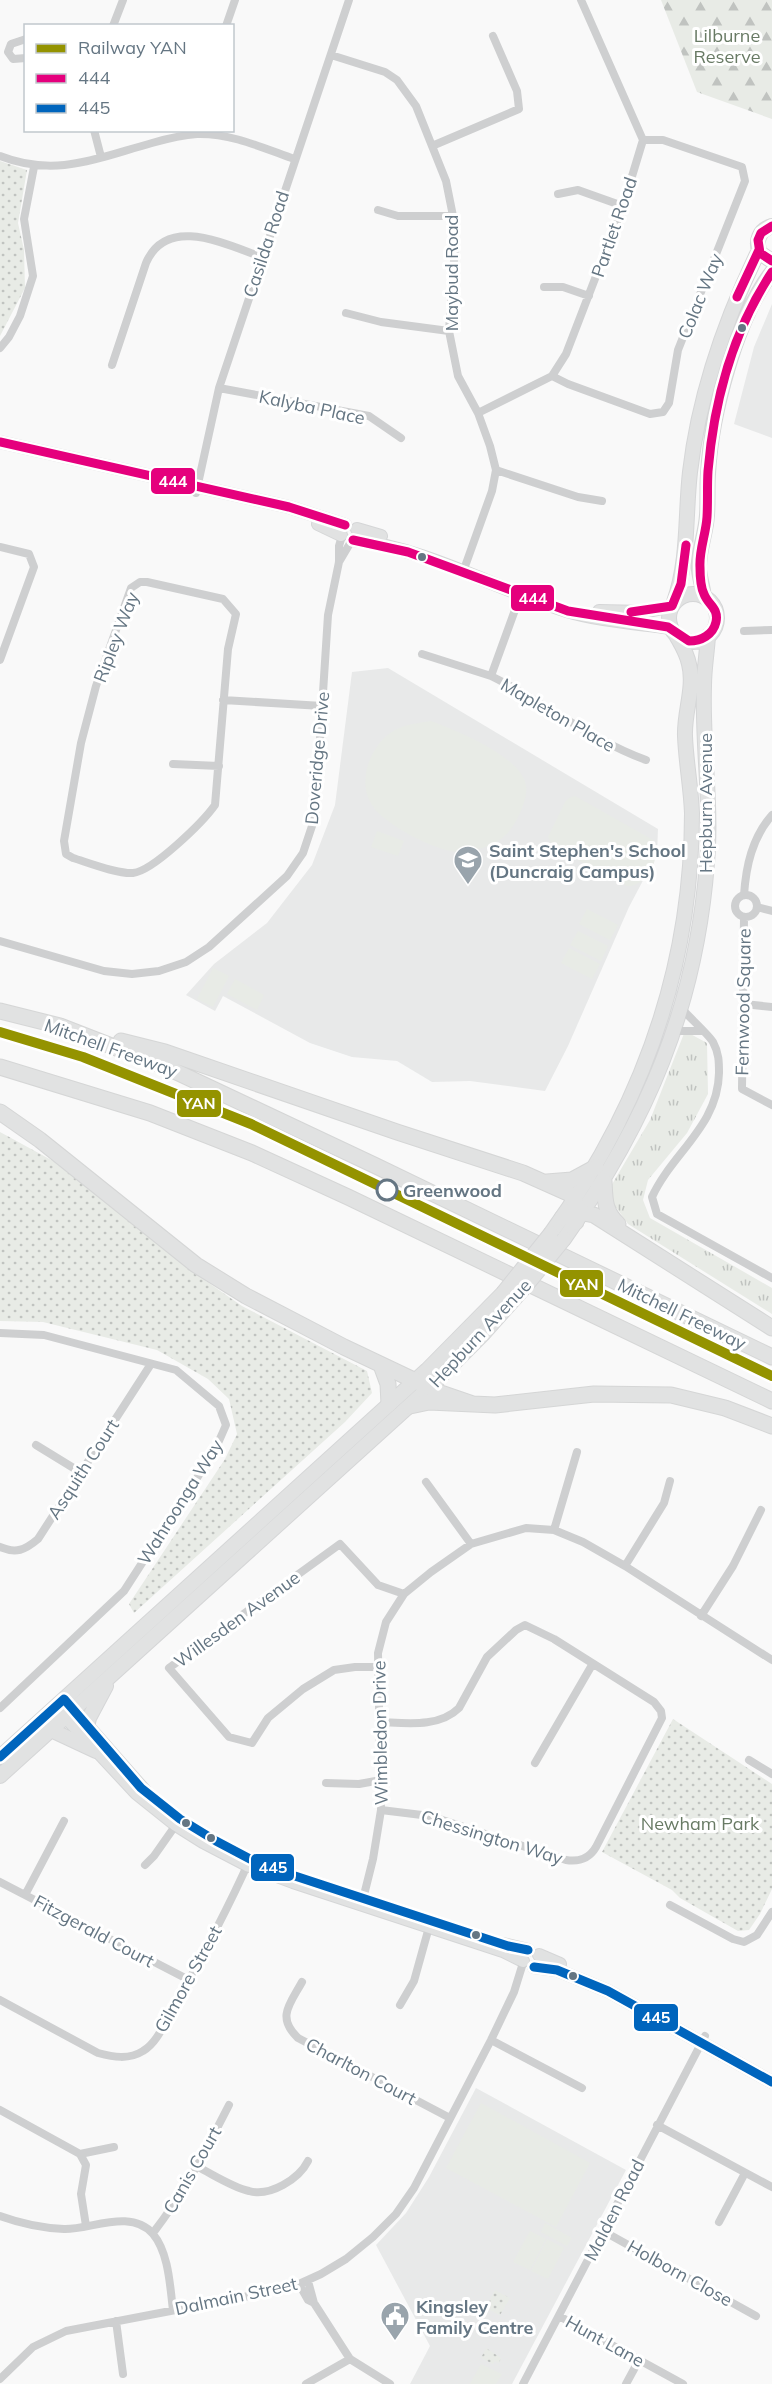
<svg xmlns="http://www.w3.org/2000/svg" width="772" height="2384" font-family="Mulish,sans-serif">
<defs>
<pattern id="grass-tufts" width="24" height="20" patternUnits="userSpaceOnUse" patternTransform="scale(1.5)"><rect width="24" height="20" fill="#e8ebe6"/><path d="M3 7l-1-3M5 7V3M7 7l1-3M15 17l-1-3M17 17v-4M19 17l1-3" fill="none" stroke="#c0c3c0"/></pattern>
<pattern id="forest-firs" width="22" height="20" patternUnits="userSpaceOnUse" patternTransform="scale(1.5)"><rect width="22" height="20" fill="#e8ebe6"/><path d="M5 1l3.5 6h-7zM16 11l3.5 6h-7z" fill="#c0c3c0"/></pattern>
<pattern id="park-dots" width="8" height="8" patternUnits="userSpaceOnUse" patternTransform="scale(1.5)"><rect width="8" height="8" fill="#e8ebe6"/><path d="M2 2h.1M6 6h.1" fill="none" stroke="#c0c3c0" stroke-width="1.8" stroke-linecap="round"/></pattern>
</defs>
<rect width="100%" height="100%" fill="#f9f9f9"/>
<path fill="#e8e9e9" d="M772 304V438L734 424 754 347Z
M388 668 658 829 657 854 629 907 568 1046 545 1091 470 1081 432 1082 397 1061 352 1057 310 1043 223 996 215 1011 186 995 214 964 267 923 312 865 335 805 352 672Z
M476 2088 626 2170 512 2384H410L430 2346 376 2245 406 2213 429 2177Z"/>
<path fill="url(#grass-tufts)" d="M685 1031 707 1043 708 1094 687 1133 648 1180 643 1200 650 1218 772 1288V1314L628 1224 613 1203 611 1186 650 1120Z"/>
<path fill="url(#forest-firs)" d="M661 0H772V119L697 92Z"/>
<path fill="url(#park-dots)" d="M0 161 27 170 18 223 24 250 25 288 0 336Z
M0 1132 55 1162 206 1281 242 1306 367 1371 372 1393 345 1422 134 1613 129 1604 225 1459 237 1434 229 1399 208 1379 157 1350 43 1322 0 1321Z
M673 1719 772 1784V1889L760 1914 749 1930 738 1931 680 1898 672 1890 602 1852Z
M495 2290 510 2298 500 2315 486 2308Z
M486 2348 501 2358 499 2363 495 2361 493 2364 481 2358Z"/>
<path fill="#e8ebe6" d="M431 721C455 730 523 757 526 786 528 796 521 812 516 821 507 838 492 847 473 850 469 850 464 852 459 852 437 852 383 824 372 805 356 781 371 743 395 730 407 724 418 723 431 721Z
M575 796 653 840C663 856 646 888 627 886L553 847 548 837 565 802 569 798Z
M377 831 404 841 398 856 371 847Z
M587 909 618 925 610 940 579 924Z
M578 931 608 946 601 961 570 945Z
M569 948 600 964 592 979 561 963Z
M213 968 229 976 213 1007 197 999Z
M235 979 264 995 257 1010 227 994Z
M481 2103 590 2163 556 2227 446 2168Z
M545 2223 572 2238 567 2246 541 2232Z
M530 2231 546 2239 530 2270 513 2262Z
M547 2239 564 2248 548 2279 531 2271Z
M481 2364 502 2374 496 2384H470Z"/>
<g fill="none" stroke-linecap="round" stroke-linejoin="round">
<g stroke="#d5d6d7" stroke-width="14">
<path id="secondary" d="M0 442 289 507 345 525
M318 524 341 535
M357 529 381 536
M353 540C428 549 495 589 567 611 600 621 637 623 671 628
M599 611 644 612 672 606
M64 1699 145 1791
M59 1710 136 1793 176 1825 203 1842 247 1865 293 1882 503 1951 523 1961
M503 1944 528 1950
M539 1955 560 1964
M534 1967 557 1970 608 1991 772 2082"/>
</g>
<g stroke="#d5d6d7" stroke-width="16">
<path id="primary" d="M772 226C759 230 755 241 760 253L772 261
M669 618a24 24 0 1 1 48 0a24 24 0 1 1-48 0Z
M704 597C703 588 700 579 699 570 698 551 706 534 707 515 708 502 707 488 708 474 711 415 736 319 772 272
M674 602C689 560 685 516 690 472 699 394 725 320 759 250
M551 1233C642 1107 692 969 692 813 691 787 686 762 685 736 684 712 695 687 689 664 687 653 681 644 676 635
M564 1239C647 1122 696 1007 707 863 712 804 702 745 704 686 704 669 707 653 708 636
M87 1727 89 1718 106 1686
M51 1730 96 1751
M0 1757 427 1370 503 1293
M0 1776 430 1387 484 1333 525 1287"/>
</g>
<g stroke="#d5d6d6" stroke-width="17">
<path id="motorway" d="M0 1011 60 1026 168 1068 374 1165 772 1357
M121 1041 165 1052 397 1132 523 1173 570 1194 577 1205 576 1222
M0 1067 150 1113 252 1153 348 1197 772 1401
M0 1112 40 1140 196 1265 246 1296 344 1347 441 1393 473 1404
M604 1181C605 1199 604 1211 618 1224
M547 1182 572 1180 596 1167
M562 1218 578 1212 594 1215 772 1328
M381 1365 388 1384 389 1404
M410 1406 429 1402 495 1405 594 1394 671 1395 725 1408 772 1426"/>
</g>
<path stroke="#cecfd0" stroke-width="8" d="M113 26 123 0
M226 26 235 0
M26 39 11 44 8 52 13 59 26 58
M331 55 385 72 397 80 416 106 446 181 453 216 455 247 449 331 458 376 478 413 490 446 496 470 492 491 463 572
M94 130 101 157
M432 146 519 109 517 91 493 36
M0 156C56 178 97 158 152 143 166 139 182 135 197 134 231 133 263 148 294 159
M558 194 578 190 623 206
M378 210 398 216H453
M544 287H563L589 296
M346 313 381 322 449 331
M0 348 9 337 20 316 33 276 24 219 34 167
M112 365 146 263C167 214 227 245 262 257
M552 376 568 384 650 414 663 412 669 403 678 350 745 181 742 167 663 140H643
M219 388 369 416 401 438
M478 413 552 376 566 354 623 206 643 140 581 0
M496 470 578 497 602 501
M196 493 219 388 349 0
M0 547 29 554 34 567 0 660
M339 562 352 540
M140 582H147L223 599 236 614 228 649 215 805C203 822 153 871 133 873 117 874 89 863 73 858L66 854 64 841 81 743 96 686 131 588Z
M523 588 491 676C544 702 591 740 646 760
M744 631 772 630
M422 654 491 676
M223 700 322 706
M173 764 219 766
M735 906a11 11 0 1 1 22 0a11 11 0 1 1-22 0Z
M744 895C746 866 752 838 772 815
M757 907 772 911
M744 918 742 1089 772 1105
M0 941 104 971 132 974 159 971 186 962 209 947 287 876 303 853 315 817 328 615 339 562V546L342 536
M744 1004 772 1007
M682 1009C689 1017 709 1035 713 1042 719 1053 719 1062 719 1073 718 1126 672 1153 652 1197L657 1214 772 1278
M674 1031H702
M0 1333 44 1335 176 1370 219 1406 226 1425 215 1450 124 1591 0 1708
M36 1445 80 1472
M426 1482 471 1544
M554 1530 577 1452
M0 1547C16 1554 25 1550 38 1539L151 1364
M625 1566 664 1503 670 1481
M701 1616 733 1566 761 1510
M379 1667H355L334 1670 303 1689 268 1718 252 1743 229 1737 169 1668 340 1544 378 1585 404 1594
M380 1722C406 1723 439 1728 459 1708L487 1657 516 1630 525 1625 554 1639 654 1702 661 1711 662 1718 596 1847C589 1859 579 1862 566 1860L430 1816 381 1810
M749 1760 772 1774
M535 1763 592 1665
M326 1783 359 1784 381 1780
M145 1865 154 1856 180 1819
M0 1882 189 1980
M25 1895 64 1821
M362 1903 373 1859 381 1810 378 1653 386 1622 404 1594 431 1572 471 1544 526 1528 554 1530 583 1542 625 1566 772 1660
M670 1905 733 1939 744 1942 757 1935 772 1912
M302 1982C290 2004 276 2017 298 2038L450 2118
M0 2000 98 2053C113 2057 129 2060 143 2051 157 2043 164 2024 172 2010 200 1961 227 1911 250 1859
M400 2005 414 1981 431 1920
M491 2040 582 2088
M0 2110 80 2154 86 2165 81 2194 86 2226
M657 2125 772 2187
M80 2154 114 2147
M198 2167C214 2175 232 2187 249 2191 270 2197 299 2179 308 2161
M0 2216C22 2224 41 2228 64 2229 90 2230 131 2208 153 2234 169 2253 170 2287 173 2310
M719 2222 745 2173
M603 2231 756 2316
M153 2233C184 2193 206 2150 229 2105
M308 2281 314 2303
M299 2284 308 2300 314 2303 350 2359 390 2384
M559 2316 683 2384
M116 2321 123 2374
M0 2379 33 2347 66 2331 254 2295 299 2284 321 2274 346 2259 373 2237 396 2214 414 2188 491 2040 514 1992 523 1963
M306 2384 350 2359
M523 2384 705 2036
M626 2384 639 2360"/>
<use href="#secondary" stroke="#e1e2e2" stroke-width="12"/>
<use href="#primary" stroke="#e1e2e2" stroke-width="14"/>
<use href="#motorway" stroke="#e1e2e2" stroke-width="15"/>
<g stroke="#d5d6d7" stroke-width="16" stroke-linecap="butt">
<path id="primary-bridge" d="M525 1287 564 1239
M503 1293 551 1233"/>
</g>
<use href="#primary-bridge" stroke="#e1e2e2" stroke-width="14"/>
<g stroke="#fff" stroke-width="14">
<path id="bus-1" d="M772 226 761 233 758 240 760 253 772 261
M737 297 759 250
M0 442 289 507 345 525
M353 540 408 552 568 611 668 627 689 641C701 641 713 635 716 622 719 608 708 605 704 594 700 586 700 575 700 567 699 550 706 534 707 517 708 501 707 486 708 471 714 401 733 331 772 272
M631 612 672 606 681 584 686 545"/>
</g>
<g stroke="#fff" stroke-width="14">
<path id="bus-2" d="M0 1757 64 1699 141 1788 180 1819 216 1841 250 1859 295 1876 508 1946 528 1950
M534 1967 557 1970 608 1991 772 2082"/>
</g>
<use href="#bus-1" stroke="#e5007d" stroke-width="9"/>
<use href="#bus-2" stroke="#0065bd" stroke-width="9"/>
<g stroke="#fff" stroke-width="15">
<path id="rail-1" d="M0 1032 83 1057 251 1124 772 1376"/>
</g>
<use href="#rail-1" stroke="#949300" stroke-width="10"/>
</g>
<defs>
<g id="school-pin" transform="scale(1.5)"><path d="M0 17L-7.5 6A9.5 9.5 0 1 1 7.5 6Z" fill="#99a4ac" stroke="#fff"/><path d="M0-5L7-2L0 1L-7-2ZM-4 1L0 2.5L4 1V4Q0 6-4 4Z" fill="#fff"/></g>
<g id="civic-pin" transform="scale(1.5)"><path d="M0 17L-7.5 6A9.5 9.5 0 1 1 7.5 6Z" fill="#99a4ac" stroke="#fff"/><path d="M-.6-6.5H3V-4.5H.6V-3L4-1V1h2V6H-6V1h2V-1L-.6-3ZM-1.2 2.5V6h2.4V2.5Z" fill="#fff"/></g>
</defs>
<g fill-rule="evenodd">
<use href="#school-pin" x="468" y="860"/>
<use href="#civic-pin" x="395" y="2316"/>
</g>
<g fill="#657683" stroke="#fff" stroke-width="2">
<circle cx="742" cy="328" r="5"/>
<circle cx="422" cy="557" r="5"/>
<circle cx="186" cy="1823" r="5"/>
<circle cx="211" cy="1838" r="5"/>
<circle cx="476" cy="1935" r="5"/>
<circle cx="573" cy="1976" r="5"/>
</g>
<circle fill="#fff" stroke="#657683" stroke-width="3" cx="387" cy="1190" r="10"/>
<g text-anchor="middle" dominant-baseline="central" stroke-width="6" stroke-linejoin="round" paint-order="stroke">
<g font-size="18" fill="#687a64" stroke="#fff">
<text x="727" y="35">Lilburne<tspan x="727" dy="21">Reserve</tspan></text>
<text x="700" y="1823">Newham Park</text>
</g>
<g font-size="18" fill="#657683" stroke="#fff">
<text transform="translate(614 227) rotate(-71)">Partlet Road</text>
<text transform="translate(266 244) rotate(-72)">Casilda Road</text>
<text transform="translate(451 273) rotate(-90)">Maybud Road</text>
<text transform="translate(700 296) rotate(-68)">Colac Way</text>
<text transform="translate(312 407) rotate(12)">Kalyba Place</text>
<text transform="translate(116 637) rotate(-69)">Ripley Way</text>
<text transform="translate(558 715) rotate(30)">Mapleton Place</text>
<text transform="translate(317 758) rotate(-85)">Doveridge Drive</text>
<text transform="translate(705 803) rotate(-90)">Hepburn Avenue</text>
<text transform="translate(743 1002) rotate(-89)">Fernwood Square</text>
<text transform="translate(111 1048) rotate(20)">Mitchell Freeway</text>
<text transform="translate(682 1314) rotate(26)">Mitchell Freeway</text>
<text transform="translate(480 1333) rotate(-47)">Hepburn Avenue</text>
<text transform="translate(83 1469) rotate(-57)">Asquith Court</text>
<text transform="translate(180 1502) rotate(-58)">Wahroonga Way</text>
<text transform="translate(237 1619) rotate(-36)">Willesden Avenue</text>
<text transform="translate(380 1733) rotate(-91)">Wimbledon Drive</text>
<text transform="translate(492 1837) rotate(17)">Chessington Way</text>
<text transform="translate(94 1931) rotate(28)">Fitzgerald Court</text>
<text transform="translate(188 1979) rotate(-61)">Gilmore Street</text>
<text transform="translate(361 2071) rotate(28)">Charlton Court</text>
<text transform="translate(192 2170) rotate(-60)">Canis Court</text>
<text transform="translate(614 2210) rotate(-63)">Malden Road</text>
<text transform="translate(680 2273) rotate(29)">Holborn Close</text>
<text transform="translate(236 2296) rotate(-12)">Dalmain Street</text>
<text transform="translate(605 2341) rotate(29)">Hunt Lane</text>
</g>
<g font-size="18" font-weight="bold" fill="#657683" stroke="#fff" text-anchor="start">
<text x="489" y="850">Saint Stephen's School<tspan x="489" dy="21">(Duncraig Campus)</tspan></text>
<text x="416" y="2306">Kingsley<tspan x="416" dy="21">Family Centre</tspan></text>
</g>
<g font-size="18" font-weight="bold" fill="#657683" stroke="#fff" text-anchor="start">
<text x="403" y="1190">Greenwood</text>
</g>
</g>
<g stroke="#fff" stroke-width="2">
<rect x="150" y="467" width="46" height="28" rx="6" fill="#e5007d"/>
<rect x="510" y="584" width="45" height="28" rx="6" fill="#e5007d"/>
<rect x="176" y="1089" width="46" height="29" rx="6" fill="#949300"/>
<rect x="559" y="1269" width="45" height="29" rx="6" fill="#949300"/>
<rect x="250" y="1853" width="45" height="29" rx="6" fill="#0065bd"/>
<rect x="633" y="2003" width="46" height="29" rx="6" fill="#0065bd"/>
</g>
<g font-size="16" text-anchor="middle" font-weight="bold" fill="#fff">
<text x="173" y="487">444</text>
<text x="533" y="604">444</text>
<text x="199" y="1109">YAN</text>
<text x="582" y="1290">YAN</text>
<text x="273" y="1873">445</text>
<text x="656" y="2023">445</text>
</g>
<rect x="24" y="24" width="210" height="108" fill="#ffffff" stroke="#c1c8cd" stroke-width="1.5"/>
<rect x="36" y="44" width="30" height="9" fill="#949300" stroke="#c1c8cd" stroke-width="1.5"/>
<text x="78" y="54" font-size="18" fill="#657683">Railway YAN</text>
<rect x="36" y="74" width="30" height="9" fill="#e5007d" stroke="#c1c8cd" stroke-width="1.5"/>
<text x="78" y="84" font-size="18" fill="#657683">444</text>
<rect x="36" y="104" width="30" height="9" fill="#0065bd" stroke="#c1c8cd" stroke-width="1.5"/>
<text x="78" y="114" font-size="18" fill="#657683">445</text>
</svg>
